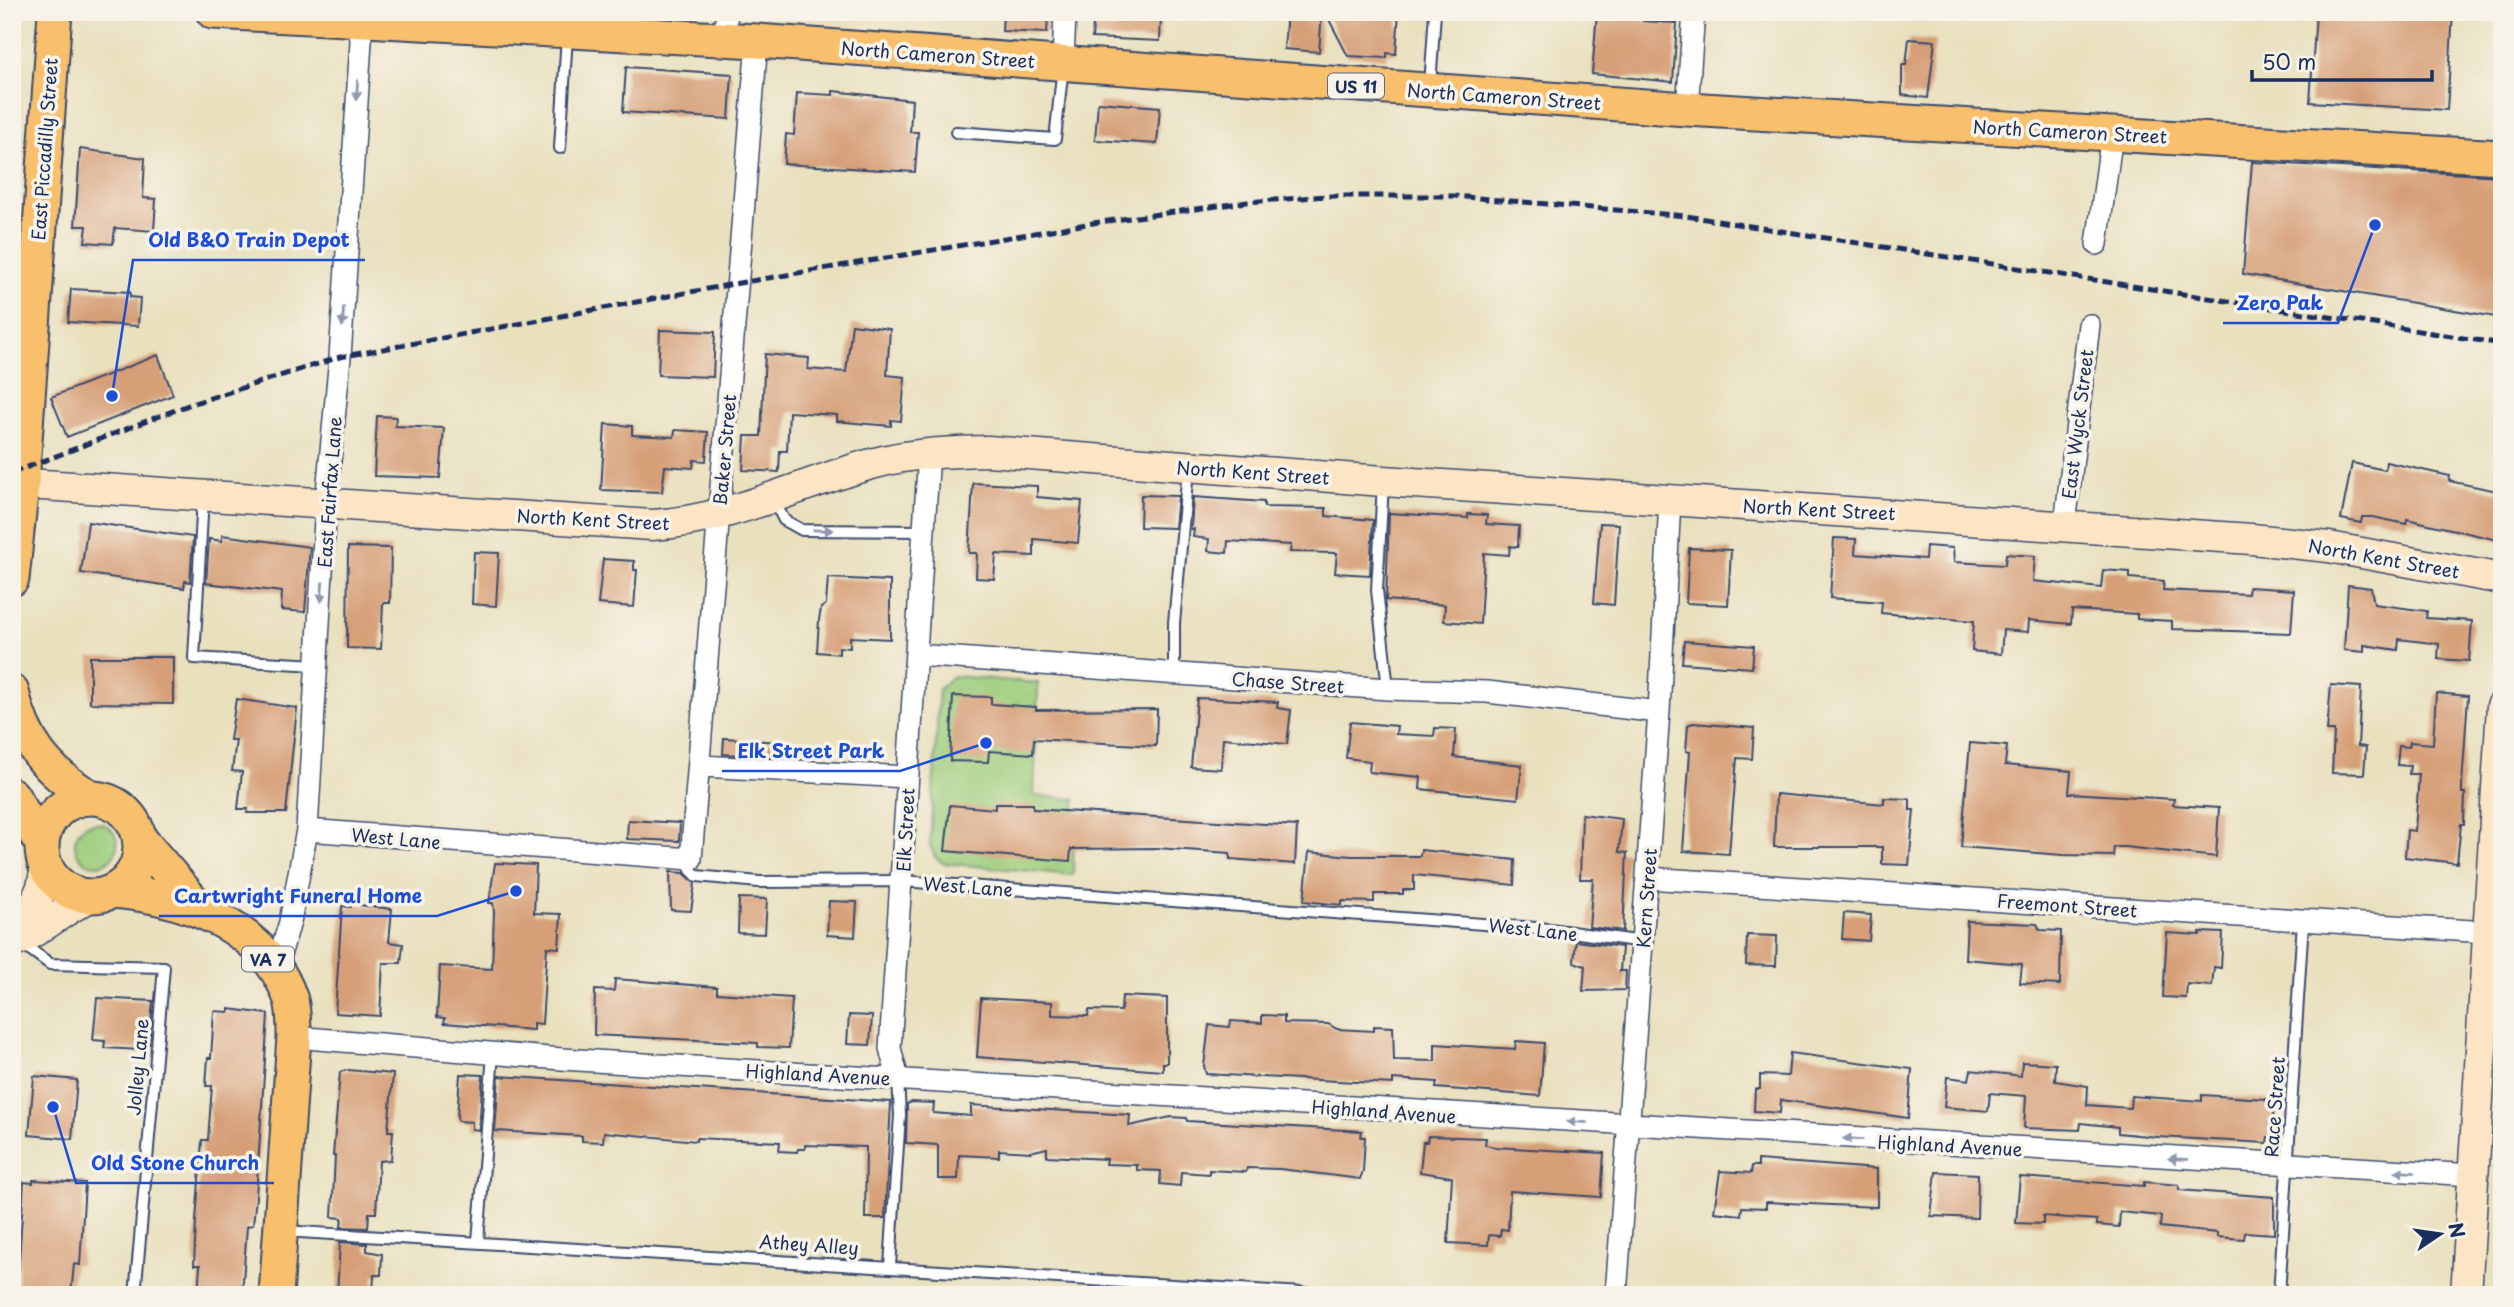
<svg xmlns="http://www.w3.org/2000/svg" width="2514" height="1307" font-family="'Playpen Sans',sans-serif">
<rect width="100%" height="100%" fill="#f7f3e8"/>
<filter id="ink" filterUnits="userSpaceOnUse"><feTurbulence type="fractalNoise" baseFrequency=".0143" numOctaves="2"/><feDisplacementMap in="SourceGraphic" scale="14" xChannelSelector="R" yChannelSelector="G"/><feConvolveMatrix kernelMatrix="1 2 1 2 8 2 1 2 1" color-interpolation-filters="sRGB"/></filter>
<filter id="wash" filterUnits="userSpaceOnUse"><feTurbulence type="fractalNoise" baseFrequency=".00686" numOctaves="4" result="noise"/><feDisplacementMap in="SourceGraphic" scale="28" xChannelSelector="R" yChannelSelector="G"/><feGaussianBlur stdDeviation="1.57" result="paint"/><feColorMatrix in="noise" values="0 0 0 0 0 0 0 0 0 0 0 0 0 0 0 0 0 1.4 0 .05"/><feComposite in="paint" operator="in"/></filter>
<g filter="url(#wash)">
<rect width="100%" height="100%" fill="#e9e0be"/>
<path fill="#9dcd7c" stroke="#5c7e6d" stroke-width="2" d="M953 676 1038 683 1034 796 1075 799 1073 875 943 863 935 857 930 845 939 689Z
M75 844a21 21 0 1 1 42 0a21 21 0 1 1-42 0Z"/>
<g id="blocks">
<path fill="#d69f77" d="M1003 12H1048L1047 33 1002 31Z
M1094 12H1161L1160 41 1092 38Z
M1287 12H1322L1319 52 1284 49Z
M1325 12H1399L1396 54 1387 53V58L1348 56Z
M1597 12 1644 14 1643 21 1677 23 1673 82 1592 74Z
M2316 12H2453L2447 110 2310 102Z
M1909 39 1935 41 1928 98 1902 95V65H1906Z
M626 67 732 74 729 119 623 112Z
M833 91 912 100 910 132H918L915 172 784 164 786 134 794 135 797 93 833 95Z
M1098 102 1160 107 1157 144 1095 140Z
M80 149 145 158 143 198 156 199 154 231 115 228 113 244 85 242 87 226H75Z
M2252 162 2502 176V318L2243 274Z
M71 289 130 292V297L140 298 138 326 68 322Z
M852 324 890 329 887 375 905 377 901 421 891 420V426L856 423 837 421V415L789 412 787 451H780L779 472 743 470 745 436H761L765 354 809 358 808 369 846 372Z
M660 330 715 332 713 377 658 375Z
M158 355 173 395 67 437 51 397Z
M377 416 396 417 395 426 444 428 440 478 374 476Z
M605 424 632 426V435L674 437 675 430 708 432 706 461 694 460 693 468 665 466 662 492 601 490Z
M2386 462 2450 476 2449 481 2502 492V541L2407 519 2406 524 2373 517H2362L2361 523 2341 519 2352 463 2385 470Z
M973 483 1037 486V497L1082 501 1078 543 1034 539V556L996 554 994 579 976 578 977 553H969Z
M1141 495 1178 496 1175 528 1140 527Z
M1193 497 1264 502V507L1326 508V516L1373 520 1370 575 1335 573 1337 553 1290 552 1291 545 1228 541 1227 553 1208 551 1209 539 1193 537 1194 529H1191Z
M1389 513 1468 518V514L1487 515 1486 524 1519 526 1518 547 1510 546 1509 555 1484 553 1480 624 1444 621 1445 605 1386 600Z
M88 522 193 537 190 582 185 581 184 588 81 573Z
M1600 523 1619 524 1614 605 1594 603Z
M222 535 310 547 305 612 281 610 282 592 206 583 209 539 222 541Z
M1834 538 1856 539 1855 554 1925 559 1926 546 1953 548 1954 562 2005 565 2006 554 2035 556 2033 581 2101 588 2103 570 2130 572V578L2164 581 2163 590 2248 594 2249 587 2294 590 2291 633 2172 629V621L2137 619V614L2072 610 2071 624 2029 620 2028 632 2003 630 2001 654 1972 651 1974 621 1881 613 1882 602 1830 598Z
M348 547 391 548 390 603H383L381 649 347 648Z
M1689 548 1731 550 1728 605 1686 603Z
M474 552 499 553 496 606 472 604Z
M603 559 634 561V570H637L634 607 598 604Z
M828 578 890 581V639L850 637V648L839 647V654L817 652 819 620 821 608 826 604Z
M2348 585 2371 588 2374 604 2427 611 2426 618 2472 621 2469 661 2438 659 2439 644 2399 639 2398 650 2364 645V652L2344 650Z
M1684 641 1754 646 1752 668 1682 663Z
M90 657H173V704L90 703Z
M2331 685 2361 687 2358 746 2366 747 2364 774 2332 773 2334 731H2327Z
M2436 693 2468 696 2462 785V793H2465L2464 824H2461L2457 863 2405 857 2407 830 2415 831 2419 774H2409L2410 766 2397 765 2399 746 2409 747 2410 742 2433 744Z
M953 696 991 697V704L1036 707V710L1157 709 1156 746 1034 739 1033 754 989 751 988 762 950 761Z
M1197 698 1278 702 1277 708 1291 710 1287 744 1223 738 1221 769 1191 767Z
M236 699 297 708 286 813H247L248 809H238L242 772 232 771 236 740H230Z
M1350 722 1397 726 1396 734 1434 736 1435 728 1456 729 1454 757 1522 765 1518 799 1420 789 1421 777 1369 772 1370 761 1346 758Z
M1693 723 1754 728 1752 759 1737 758 1729 854 1683 851 1690 752 1686 751 1688 725Z
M724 738 779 742 778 757 723 754Z
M1970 743 2007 746 2005 765 2071 771 2069 793 2174 799 2173 805 2219 808 2216 857 2125 847H2114L2113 856 2063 855 1961 847Z
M1776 794 1884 804V798L1910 799V810H1914L1909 865 1882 864V847H1774Z
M995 804H1033V809L1297 826 1295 864 1230 859V853L1156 848 1071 849 1070 861 945 851 950 805 995 809Z
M1582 814 1622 819 1619 852 1627 853 1623 931 1589 927 1593 879H1580Z
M628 820 680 823 679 841 627 839Z
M1421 850 1515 860 1514 885 1414 875V890H1403V894H1374V902L1342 901V905L1304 901 1309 852 1351 856H1420Z
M495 863 536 865 534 913 561 914 559 948 547 947 542 1024 533 1023V1030L444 1023 445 1018 437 1017 440 966 492 969 494 912 493 903H489Z
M670 872 684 873 695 883 691 911 671 910Z
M739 898 767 899 765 934 738 933Z
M829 901 857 902 855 937 827 935Z
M351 904 392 909 389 942 403 944 401 963H383L380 1016 335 1013 342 906 351 907Z
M1844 913 1871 915 1869 941 1842 939Z
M1967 921 2037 924 2040 930 2061 931 2060 985 2020 983 2022 964 1965 959Z
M2200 932 2223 933 2221 968 2214 967 2212 986 2187 984 2186 998 2163 997 2167 933 2200 935Z
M1747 935 1777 936 1776 966 1746 965Z
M1576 941 1622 947 1620 971H1626L1625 990 1583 991 1585 966 1574 962Z
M615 979 717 987V993L792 998 789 1048 758 1047V1043L594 1035 595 990 614 991Z
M1122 996 1167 998V1063H1163V1071L977 1057 981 998 1052 1002V1015L1088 1016 1089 1010 1121 1011Z
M97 998 153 1001 149 1044H141V1050L104 1048 105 1041 93 1040Z
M229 1009 268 1014 256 1197 253 1225 247 1226 242 1295H198L200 1265H194L196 1221 202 1140H208L212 1086H206L208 1058H211L214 1011 229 1012Z
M849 1015 872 1016 870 1045 847 1044Z
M1262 1015 1284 1016V1023L1328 1024 1337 1029 1374 1031V1026L1393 1027 1394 1060 1435 1061V1044L1515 1049 1516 1041 1544 1043 1540 1096 1436 1088 1437 1082 1393 1079V1084L1206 1074 1204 1066 1209 1025 1230 1027 1231 1021 1262 1023Z
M1790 1053 1912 1069 1908 1118 1781 1100 1780 1113 1754 1111 1755 1089H1760V1075L1788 1076Z
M2022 1062 2056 1064 2055 1081 2088 1086 2087 1105 2130 1108 2131 1096 2202 1101V1095L2266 1099V1102L2274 1103 2272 1137H2268L2267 1143 2158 1137 2118 1133V1127L2081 1123 2080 1130 2024 1128 2026 1096 1990 1093 1988 1111 1944 1107 1947 1077 1969 1080 1971 1070 2021 1076Z
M348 1070 393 1074 388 1131H393L391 1160 379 1161 376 1213H369L368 1228 341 1227 342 1218 332 1217 335 1156H333L340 1072Z
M460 1074 483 1075 479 1130 472 1129V1122L459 1121 457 1118Z
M34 1076 77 1080 72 1139 29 1135Z
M499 1076 891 1102 885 1218H865L866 1147 805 1145V1149H798L797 1152 779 1151 780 1142 696 1138V1141L604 1132 603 1142 582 1141V1136L495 1131Z
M912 1102 934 1103 933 1113 971 1116V1105L1130 1115 1129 1126 1171 1117 1186 1118 1187 1121 1362 1131 1361 1137H1365L1363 1171 1360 1179 1280 1169 1247 1168 1246 1172 1209 1170V1174L1181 1172 1180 1186 1160 1184 1161 1171 1137 1170V1165L1106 1164 1107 1159 1047 1156V1148L1030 1152 999 1150V1157L959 1155 958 1179H938V1145L906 1143 907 1104Z
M1428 1136 1486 1138 1485 1145 1495 1147 1604 1153 1601 1197 1510 1191 1508 1230 1501 1229 1500 1236 1489 1235 1488 1245 1448 1243 1452 1177 1420 1172 1423 1142H1427Z
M1758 1160 1877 1169V1207L1766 1202V1208L1742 1207 1741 1215 1714 1212 1720 1171 1751 1173 1752 1166H1758Z
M1936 1172 1978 1174 1977 1218 1931 1216Z
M2020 1177 2144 1186V1182L2179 1185V1190L2274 1197V1234L2245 1232 2244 1239 2217 1237V1233L2160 1227 2161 1216 2120 1212 2119 1227 2097 1225V1220L2043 1216V1224L2016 1223Z
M33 1180 85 1183 80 1265 74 1264 71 1295H17L24 1182 33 1183Z
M340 1242 367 1244V1251L382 1254 381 1275H374L373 1295H337Z"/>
</g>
</g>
<g filter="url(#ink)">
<use href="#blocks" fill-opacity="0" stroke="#3a4a6c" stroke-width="2"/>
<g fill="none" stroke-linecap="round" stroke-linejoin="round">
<g stroke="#3a4a6c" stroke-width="14">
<path id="lane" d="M1430 86 1435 12
M956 132 1055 139 1063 66
M560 148 567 35
M1383 484 1377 590 1388 689
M203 497 194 658 317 665
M773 499 784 520 802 530 924 531
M1174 673V623L1188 470
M691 859V870L697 876 759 882 902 881 1550 929 1643 942
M20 942 50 964 164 967 135 1295
M283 1231 1336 1295
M478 1241 493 1054
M890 1266 900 1115 898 1079
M2279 1295 2303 921"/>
</g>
<g stroke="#3a4a6c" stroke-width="24">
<path id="street" d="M724 40 727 12
M1063 63 1065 12
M1687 109 1694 12
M2097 244 2112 134
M2065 524 2089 325
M916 655 1388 689 1487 692 1659 712
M701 766 907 777
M307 830 691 859 757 41
M1647 878 2487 932
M276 968 290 922 307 830 326 503 340 357 361 42 359 12
M294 1037 562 1059 2473 1175
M898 1079 890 1048 929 453
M1616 1295 1659 712 1670 500"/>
</g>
<g stroke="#3a4a6c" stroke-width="33">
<path id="secondary" d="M12 483 652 525C729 521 801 483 875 463 912 453 950 452 988 451L1383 481 2252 539 2329 547 2502 579
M19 940 42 887 46 868
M12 943C41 931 62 910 90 897
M2466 1295 2502 706"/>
</g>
<g stroke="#3a4a6c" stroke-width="37">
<path id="primary" d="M213 12 757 41 1687 109 2502 157
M12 579 22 484 55 12
M12 692C23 741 47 773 91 797
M12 795 42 844
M42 847a49 49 0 1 1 98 0a49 49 0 1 1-98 0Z
M140 839 200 909
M113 891C183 897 267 926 291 1000 294 1011 294 1025 294 1037L276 1295"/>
</g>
<use href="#lane" stroke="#fff" stroke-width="10"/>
<use href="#street" stroke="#fff" stroke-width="21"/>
<use href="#secondary" stroke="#fce5c4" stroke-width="30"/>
<use href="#primary" stroke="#f8bf6c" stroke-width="33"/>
<path stroke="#1b2f5e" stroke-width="5" stroke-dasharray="10 5" stroke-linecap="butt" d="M12 473 191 404 340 357 739 283 1093 223 1247 202 1327 196H1454L1686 216 2502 344"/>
</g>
<defs><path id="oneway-solid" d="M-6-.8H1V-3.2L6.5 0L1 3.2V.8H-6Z" transform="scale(1.75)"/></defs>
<g fill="#8d97ae">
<use href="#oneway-solid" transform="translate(357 90) rotate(94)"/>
<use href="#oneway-solid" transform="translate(343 317) rotate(94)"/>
<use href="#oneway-solid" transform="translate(823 530) rotate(1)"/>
<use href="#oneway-solid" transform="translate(322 592) rotate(94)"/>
<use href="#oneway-solid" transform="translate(1577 1122) rotate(-177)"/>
<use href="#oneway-solid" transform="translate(1853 1139) rotate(-177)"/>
<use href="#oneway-solid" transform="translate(2178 1159) rotate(-177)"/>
<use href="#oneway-solid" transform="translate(2405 1172) rotate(-177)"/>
</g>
</g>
<g text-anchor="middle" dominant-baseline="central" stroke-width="7" stroke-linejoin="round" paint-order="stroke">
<g fill="#f7f3e8" stroke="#5d6a87" stroke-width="2">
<rect x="1328" y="73.5" width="56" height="25" rx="5"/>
<rect x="242" y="946.5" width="52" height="25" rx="5"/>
</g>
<g font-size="16" font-weight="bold" fill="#1b2f5e">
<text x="1356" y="86">US 11</text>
<text x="268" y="959">VA 7</text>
</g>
<g font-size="18" fill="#1b2f5e" stroke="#f7f3e8">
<text transform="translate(938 54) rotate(4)">North Cameron Street</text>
<text transform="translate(1504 96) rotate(4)">North Cameron Street</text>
<text transform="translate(2070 131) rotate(3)">North Cameron Street</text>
<text transform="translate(44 149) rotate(-86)">East Piccadilly Street</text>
<text transform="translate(2077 424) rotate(-83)">East Wyck Street</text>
<text transform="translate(724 450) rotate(-85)">Baker Street</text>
<text transform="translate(1253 472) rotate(4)">North Kent Street</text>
<text transform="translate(329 492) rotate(-86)">East Fairfax Lane</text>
<text transform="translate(1819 509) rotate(3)">North Kent Street</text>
<text transform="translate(593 519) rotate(3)">North Kent Street</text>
<text transform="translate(2384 558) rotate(10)">North Kent Street</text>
<text transform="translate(1288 682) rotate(4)">Chase Street</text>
<text transform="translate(905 830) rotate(-87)">Elk Street</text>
<text transform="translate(396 838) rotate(5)">West Lane</text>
<text transform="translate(968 886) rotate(4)">West Lane</text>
<text transform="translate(1646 898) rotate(-86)">Kern Street</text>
<text transform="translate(2067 905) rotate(4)">Freemont Street</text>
<text transform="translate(1533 929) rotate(6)">West Lane</text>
<text transform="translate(137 1067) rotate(-85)">Jolley Lane</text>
<text transform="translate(818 1074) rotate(3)">Highland Avenue</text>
<text transform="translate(2274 1107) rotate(-86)">Race Street</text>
<text transform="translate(1384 1111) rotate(4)">Highland Avenue</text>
<text transform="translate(1950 1145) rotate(3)">Highland Avenue</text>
<text transform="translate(809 1244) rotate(4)">Athey Alley</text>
</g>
</g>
<path fill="none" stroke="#1d4ed8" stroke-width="2.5" d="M112 396L133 260H365M2375 225L2338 323H2223M986 743L900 771H722M516 891L437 916H159M53 1107L76 1183H274"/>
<g fill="#1d4ed8" stroke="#f7f3e8" stroke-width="2.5">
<circle cx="112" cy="396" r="7"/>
<circle cx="2375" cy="225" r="7"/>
<circle cx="986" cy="743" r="7"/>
<circle cx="516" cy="891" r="7"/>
<circle cx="53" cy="1107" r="7"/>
</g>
<g font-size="19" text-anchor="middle" font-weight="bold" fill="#1d4ed8" stroke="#f7f3e8" stroke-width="7" stroke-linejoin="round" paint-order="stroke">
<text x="249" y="247">Old B&amp;O Train Depot</text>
<text x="2280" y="310">Zero Pak</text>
<text x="811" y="758">Elk Street Park</text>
<text x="298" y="903">Cartwright Funeral Home</text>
<text x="175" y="1170">Old Stone Church</text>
</g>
<rect width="2514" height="1307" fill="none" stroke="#f7f3e8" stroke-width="42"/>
<g transform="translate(2440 1234) rotate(77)" stroke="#f7f3e8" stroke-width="5" paint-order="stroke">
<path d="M0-5L12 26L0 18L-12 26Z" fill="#1b2f5e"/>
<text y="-10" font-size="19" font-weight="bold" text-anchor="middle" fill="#1b2f5e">N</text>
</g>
<path d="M2252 70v10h180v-10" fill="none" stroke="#1b2f5e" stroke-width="3.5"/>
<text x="2262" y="70" font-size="21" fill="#1b2f5e" stroke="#f7f3e8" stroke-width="5" paint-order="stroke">50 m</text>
</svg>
